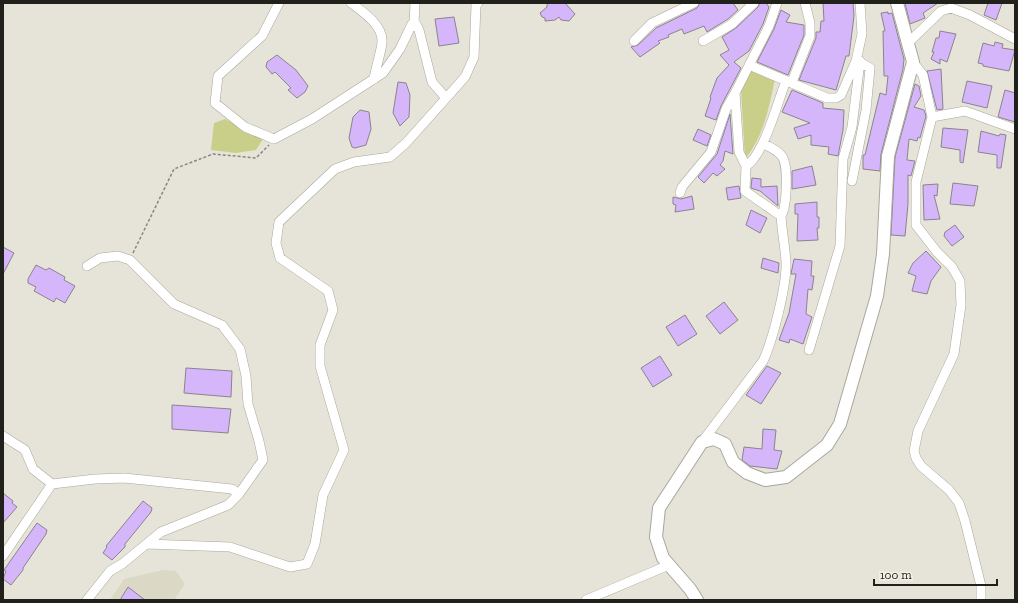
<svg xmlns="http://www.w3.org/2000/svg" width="1018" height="603" font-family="'Zilla Slab',serif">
<rect width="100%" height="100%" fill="#e6e4d8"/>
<path fill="#dcd8c6" d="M163 570 176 571 185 584 174 600H110L124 579Z"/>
<path fill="#c9cf88" d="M752 69 775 79C769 107 764 136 745 159L741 90Z
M225 119 263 139 256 150 236 153 211 150 214 123Z"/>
<path fill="#d6b6fb" stroke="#89848e" d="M547 3H565L575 14 569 21 561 20 559 17 555 20 545 21V18L542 17 540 13 547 7Z
M700 3H733L738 10 728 19 707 32 704 26 684 34 682 29 668 35 669 37 658 41 660 43 640 57 631 47 638 45 656 28 697 8Z
M760 3H766L769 7 763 24 749 51 734 62 741 68 721 106 716 120 705 116 711 98 710 97 717 78 729 65 720 55 729 50 722 37 736 28 758 7Z
M823 3H853L854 16 849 56H846L836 90 799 80 816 38V32H820L821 21H824Z
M905 3H938L923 13 925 18 910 24Z
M988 3H1002L996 20 984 15Z
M781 10 790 15 786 22 804 25V35L788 75 757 62 774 29Z
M888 12V14L892 13 900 44 904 59 903 69 881 154 880 171 863 169V155H865L880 93 886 95 888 76H884L883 31H885L881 13Z
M454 17 459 43 439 46 435 19Z
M940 31 956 34 947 62 940 59V64L931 59 934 52H932L936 38H939Z
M995 42 1003 44 1002 48 1015 50 1009 71 983 66V64L978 63 983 43 994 46Z
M277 55 296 70 308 86 305 92 297 98 288 90 291 88 275 72 272 74 266 67 267 62Z
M941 69 943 109 937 110 927 71Z
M967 81 992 86 987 108 962 102Z
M398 82 406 83 410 95 409 117 400 126 393 113Z
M915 84 919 86 921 96 914 107 924 110 926 116 920 138 918 137 917 141 909 139 907 160 915 161 911 176 908 175V204L905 236 891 235 895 157Z
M792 90 823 103V108L844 110 843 130 838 156 828 154 829 147 811 145V135L798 139 794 128 810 123 782 112Z
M1005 90 1015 93V122L998 117Z
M360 110 369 112 371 129 366 145 355 148 352 147 349 138 353 117Z
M730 114 733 154 725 151 723 161 720 165 725 169 717 176 713 173 704 183 698 177 717 154Z
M943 128 968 130 963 163 960 162V150L941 147Z
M698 129 711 135 707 146 693 140Z
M981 131 999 136 1000 134 1006 135 1001 168H997V155L978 152Z
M812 166 816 185 792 189V171Z
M752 178 761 179V187L777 186 778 206 760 191 751 188Z
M953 183 978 186 974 206 950 204Z
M938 184 937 196 934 195 940 219 924 220 923 185Z
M739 186 741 198 728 200 726 188Z
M692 196 694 209 675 212 676 205 673 204V197L681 199Z
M817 202V217H819V228H817L818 240 797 241 798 214H795V204Z
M751 210 767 218 760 233 746 225Z
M955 225 964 237 952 246 944 236 945 232Z
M3 247 14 253 3 274Z
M926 251 941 267 931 281 927 294 912 291 916 276 908 273 913 263Z
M763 258 779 263 778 273 761 268Z
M794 259 812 261 811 276H814L812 290 808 289 806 314 812 317 803 344 790 339 789 343 779 340 789 313 796 274H791Z
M36 265 46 270 49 268 65 277 64 280 75 286 65 303 56 298 54 302 34 291 36 287 28 283V279Z
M724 302 738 320 720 334 706 316Z
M685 315 697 334 678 346 666 327Z
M660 356 672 375 653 387 641 368Z
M767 366 781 373 761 404 746 395Z
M186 368 232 371 231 397 184 393Z
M172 405 231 409 228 433 172 429Z
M763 429 776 430 774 450 782 451 777 469 750 466 742 460 744 447 762 449Z
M3 493 13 501 12 503 17 507 3 523Z
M143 501 152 508 151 512 125 544V547L112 560 103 553 107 547 106 546Z
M37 523 47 530 46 534 23 568V570L11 585 3 579 6 571 4 570Z
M128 587 145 600H120Z"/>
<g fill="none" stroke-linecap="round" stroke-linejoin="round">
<g stroke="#a9a79c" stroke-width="10">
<path id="minor" d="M279 3 262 36 218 76 215 103 245 127 274 139 312 119 383 73 400 49 412 24H416L419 30 432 82 446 98
M351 3C363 12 383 25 382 42 381 53 376 66 374 79
M777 3 769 26 735 93 739 152 746 166 745 191 781 216
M414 24 415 3
M634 41 652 23 694 3
M703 41 732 24 754 3
M908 43 941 11 951 8 970 15 1015 39
M913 62 923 75 932 117 916 182V225L937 252 952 267 960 281 961 305 954 354 918 431 914 451 916 458 921 466 949 490 959 503 965 521 981 586V600
M749 65 827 98H836L841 95 856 61 862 34 860 3
M792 82 810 36V23L805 3
M932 117 965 111 1015 129
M746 166C763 156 777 105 784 86L786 82H792
M852 181 866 110 870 68 856 60
M680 193 682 187 711 152 726 109 735 93
M87 266 100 258 118 256 130 260 174 304 222 325 240 349 246 376 248 404 259 441 263 460 239 494
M809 350 840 246 843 159 852 127 860 61
M3 436 25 450 33 469 52 484
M702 442 763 361C773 340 787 284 786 262 785 247 782 231 781 216 787 207 789 163 781 155 777 150 769 147 763 143
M147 544 230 547 290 567 307 564 315 544 323 495 344 450 320 366V345L333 310 328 291 280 258 276 243 279 222 335 169 354 162 390 157 406 143 465 77 474 57 476 5 478 3
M3 556 52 484 95 479 124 478 232 489 239 494 228 505 161 532 122 564 110 571 87 600
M586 600 669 565"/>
</g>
<g stroke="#a9a79c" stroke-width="14">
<path id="tertiary" d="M697 600 690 589 663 558 656 537 659 508 702 442 714 439 725 444 733 462 747 473 765 480 786 477 827 445 840 424 877 296 883 254 888 156 913 62 897 3"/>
</g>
<path stroke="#89887f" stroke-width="1.5" stroke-dasharray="3 2" stroke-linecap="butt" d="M133 253 174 169 213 154 256 158 269 145"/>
<use href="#minor" stroke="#fff" stroke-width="9"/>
<use href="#tertiary" stroke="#fff" stroke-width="12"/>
</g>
<rect width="1018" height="603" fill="none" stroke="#21211c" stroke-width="8"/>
<path d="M874 579v6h123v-6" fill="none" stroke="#21211c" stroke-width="2"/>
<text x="880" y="579" font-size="12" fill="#21211c" stroke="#f3f1e5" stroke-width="3" paint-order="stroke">100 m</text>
</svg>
